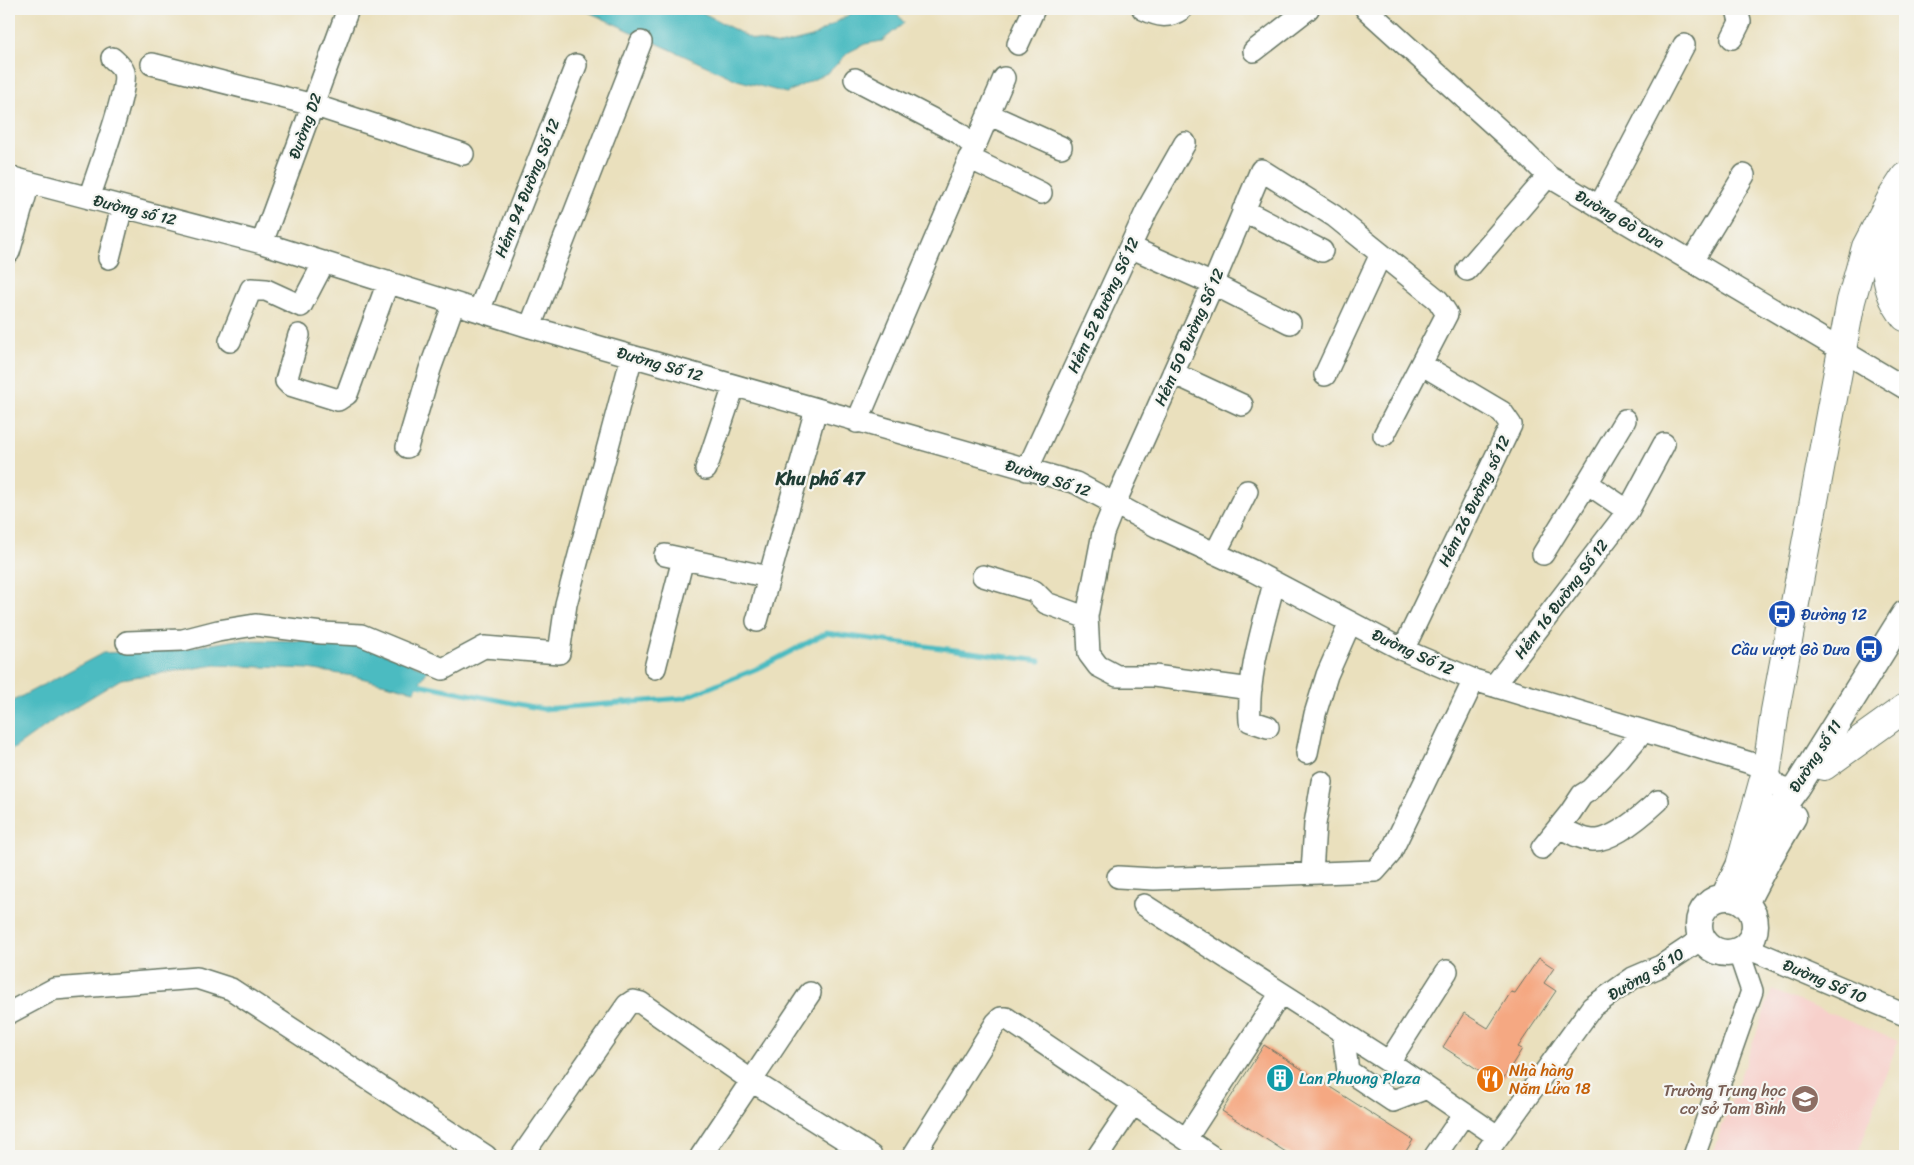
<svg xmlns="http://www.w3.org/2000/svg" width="1914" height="1165" font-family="Sriracha,sans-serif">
<rect width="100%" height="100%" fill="#f6f6f2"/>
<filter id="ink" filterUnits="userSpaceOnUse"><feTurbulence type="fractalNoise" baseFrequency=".02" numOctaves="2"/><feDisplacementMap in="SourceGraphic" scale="10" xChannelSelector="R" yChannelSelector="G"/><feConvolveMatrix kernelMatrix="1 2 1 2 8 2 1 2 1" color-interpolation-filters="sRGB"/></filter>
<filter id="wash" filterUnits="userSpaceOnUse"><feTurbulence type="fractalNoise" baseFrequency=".0096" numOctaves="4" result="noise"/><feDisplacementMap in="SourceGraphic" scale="20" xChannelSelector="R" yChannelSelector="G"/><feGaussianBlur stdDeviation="1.12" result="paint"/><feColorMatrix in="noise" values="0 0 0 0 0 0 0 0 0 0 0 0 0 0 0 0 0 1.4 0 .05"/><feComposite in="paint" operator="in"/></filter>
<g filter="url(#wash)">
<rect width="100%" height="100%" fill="#eae0bd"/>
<path fill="#f7d0cb" d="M1772 990 1898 1041 1857 1156H1711Z"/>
<path fill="#4cbbc1" stroke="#367c7a" d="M582 9H696L752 39 780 45 812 37 858 9H894L904 23 882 41 865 44 849 52 829 72 786 93 737 80Z
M236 640 328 641 371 649 428 670 414 691 353 676 308 669 216 665 121 679 57 718 9 752V703L103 653 176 650Z"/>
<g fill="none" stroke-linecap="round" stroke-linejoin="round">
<path stroke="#4cbbc1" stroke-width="5" d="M413 683 543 709 684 698 761 667 826 633 1040 661"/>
</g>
<g id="blocks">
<path fill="#f5a882" d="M1539 958 1554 968 1544 983 1556 991 1518 1047 1522 1049 1500 1084 1443 1047 1464 1013 1488 1028 1511 992 1515 993Z
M1264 1045 1413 1140 1403 1156H1292L1222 1111Z"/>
</g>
</g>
<g filter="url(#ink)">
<use href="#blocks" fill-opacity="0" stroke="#667664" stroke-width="1"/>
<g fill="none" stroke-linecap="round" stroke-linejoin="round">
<g stroke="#667664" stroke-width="24">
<path id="minor" d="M1143 9C1158 16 1167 19 1182 9
M1366 9 1525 153 1548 176 1905 388
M1732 38 1740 22 1737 9
M1018 44 1034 9
M1254 51 1308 9
M152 64 313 105 463 154
M855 79 959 133 974 146
M988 114 1061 147
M969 158 1041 193
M9 177 262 243 530 327 1076 483 1156 526 1253 571 1403 650 1474 680 1767 768C1773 785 1779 793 1797 787
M89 198C96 177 129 88 124 72 122 66 116 62 112 58
M1599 207 1684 45
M1243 210 1322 251
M262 243 348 9
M1130 247 1213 284 1290 323
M9 252 29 183
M109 258 122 207
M1692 261 1744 175
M1467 270 1548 176
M479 311 576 65
M530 327 641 42
M299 335 286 381 290 385 338 400 347 394 388 282
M230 341 251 289 266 290 301 306 324 262
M1173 373 1242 405
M1325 375 1381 254
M857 422 1004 78
M407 447 430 369 454 303
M706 469 734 386
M1027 470 1147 210 1185 143
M1587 483 1625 420
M1628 511 1664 444
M1215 554 1247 491
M665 555 769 577
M983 576 1034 591 1046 603 1082 616H1087
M757 621 816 409
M127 642 183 640 218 631 255 625 322 633 361 635 443 669 484 647 559 653 566 604 632 356
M1403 650 1511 425 1502 412 1421 364
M655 668 683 559
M1494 686 1628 511 1587 483 1543 554
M1251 689 1154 676H1117L1098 666 1089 654 1087 616 1103 533 1115 503 1213 284 1261 170 1334 216 1438 300 1447 314 1384 435
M1268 727 1250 721C1247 675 1263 627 1274 583
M1307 753 1315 714 1327 675 1350 623
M1559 827C1569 832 1580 839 1592 840 1612 842 1644 814 1658 801
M1542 848 1570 813 1582 795 1590 790 1618 761 1643 731
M1312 873 1315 824 1322 782
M1118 877 1154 879 1375 871 1390 854 1474 680
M1144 905 1389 1062 1497 1136
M1745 947 1905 1015
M9 1013 54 989 197 978 231 989 486 1156
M1343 1033 1348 1071 1393 1101 1427 1088
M1389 1062 1447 971
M1186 1139 1281 993
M522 1156 627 1005 633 1001 641 1003 752 1081 871 1156
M701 1156 810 993
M913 1156 996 1023 1001 1018H1006L1211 1156
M1098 1156 1133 1104
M1435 1156 1464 1114
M1484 1156 1592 1007 1633 978 1661 966 1703 938
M1694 1156 1752 991 1738 950"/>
</g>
<g stroke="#667664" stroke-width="29">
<path id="major" d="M1724 897 1741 862 1797 787 1905 614
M1699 925a28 28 0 1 1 56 0a28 28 0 1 1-56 0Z
M1745 903 1767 861 1793 817"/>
</g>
<g stroke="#667664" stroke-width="30">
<path id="highway" d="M1905 212C1883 247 1878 283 1905 317
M1824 766 1905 708
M1741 862 1767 768 1775 711 1851 301 1866 247 1892 197 1905 177"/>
</g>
<use href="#minor" stroke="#fff" stroke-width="21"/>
<use href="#major" stroke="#fff" stroke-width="26"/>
<use href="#highway" stroke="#fff" stroke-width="28"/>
</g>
</g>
<defs>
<g id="bus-disc" transform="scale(1.4375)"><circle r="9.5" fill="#1a4fb4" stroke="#f6f6f2"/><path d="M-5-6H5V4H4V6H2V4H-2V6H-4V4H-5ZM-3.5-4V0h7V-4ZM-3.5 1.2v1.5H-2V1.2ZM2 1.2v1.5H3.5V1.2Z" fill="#fff"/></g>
<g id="building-disc" transform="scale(1.4375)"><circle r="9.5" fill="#0f9aa8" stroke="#f6f6f2"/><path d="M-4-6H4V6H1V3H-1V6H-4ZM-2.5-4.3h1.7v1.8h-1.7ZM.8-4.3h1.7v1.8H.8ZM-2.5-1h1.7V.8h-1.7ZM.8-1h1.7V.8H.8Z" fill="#fff"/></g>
<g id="restaurant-disc" transform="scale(1.4375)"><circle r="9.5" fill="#e8710a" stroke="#f6f6f2"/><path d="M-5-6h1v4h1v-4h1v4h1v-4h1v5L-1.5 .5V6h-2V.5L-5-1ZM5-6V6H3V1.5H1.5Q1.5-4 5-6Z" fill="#fff"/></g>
<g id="school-disc" transform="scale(1.4375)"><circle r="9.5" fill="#8d6e63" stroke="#f6f6f2"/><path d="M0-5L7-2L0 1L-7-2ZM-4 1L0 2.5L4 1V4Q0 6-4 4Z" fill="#fff"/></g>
</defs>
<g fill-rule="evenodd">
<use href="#bus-disc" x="1782" y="614"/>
<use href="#bus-disc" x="1869" y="649"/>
<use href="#building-disc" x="1280" y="1078"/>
<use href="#restaurant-disc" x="1490" y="1079"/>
<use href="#school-disc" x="1805" y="1099"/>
</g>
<g text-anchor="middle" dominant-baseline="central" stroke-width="4.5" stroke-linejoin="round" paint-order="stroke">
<g font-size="16" fill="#1f3d34" stroke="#f6f6f2">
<text transform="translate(305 126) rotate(-70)">Đường D2</text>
<text transform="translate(527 188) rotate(-68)">Hẻm 94 Đường Số 12</text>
<text transform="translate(135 210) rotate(14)">Đường số 12</text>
<text transform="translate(1620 219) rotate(30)">Đường Gò Dưa</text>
<text transform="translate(1103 305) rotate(-65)">Hẻm 52 Đường Số 12</text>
<text transform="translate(1189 337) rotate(-66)">Hẻm 50 Đường Số 12</text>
<text transform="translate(660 364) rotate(16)">Đường Số 12</text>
<text transform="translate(1048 478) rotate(18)">Đường Số 12</text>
<text transform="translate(1474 501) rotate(-64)">Hẻm 26 Đường số 12</text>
<text transform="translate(1561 599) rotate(-53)">Hẻm 16 Đường Số 12</text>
<text transform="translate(1413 652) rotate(25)">Đường Số 12</text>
<text transform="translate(1815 756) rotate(-57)">Đường số 11</text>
<text transform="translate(1646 974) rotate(-31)">Đường số 10</text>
<text transform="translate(1825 981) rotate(23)">Đường Số 10</text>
</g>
<g font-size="16" fill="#164399" stroke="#f6f6f2" text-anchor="start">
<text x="1801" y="614">Đường 12</text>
<text x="1850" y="649" text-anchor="end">Cầu vượt Gò Dưa</text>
</g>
<g font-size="16" fill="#c56008" stroke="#f6f6f2" text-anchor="start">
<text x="1509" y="1070">Nhà hàng<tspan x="1509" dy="18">Năm Lửa 18</tspan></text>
</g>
<g font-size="16" fill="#0d838f" stroke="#f6f6f2" text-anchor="start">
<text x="1299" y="1078">Lan Phuong Plaza</text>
</g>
<g font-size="16" fill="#785e54" stroke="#f6f6f2" text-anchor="end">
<text x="1786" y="1090">Trường Trung học<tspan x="1786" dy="18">cơ sở Tam Bình</tspan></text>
</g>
<g font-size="18" font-weight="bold" fill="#1f3d34" stroke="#f6f6f2">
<text x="820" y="479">Khu phố 47</text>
</g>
</g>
<rect width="1914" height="1165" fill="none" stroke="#f6f6f2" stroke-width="30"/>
</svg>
